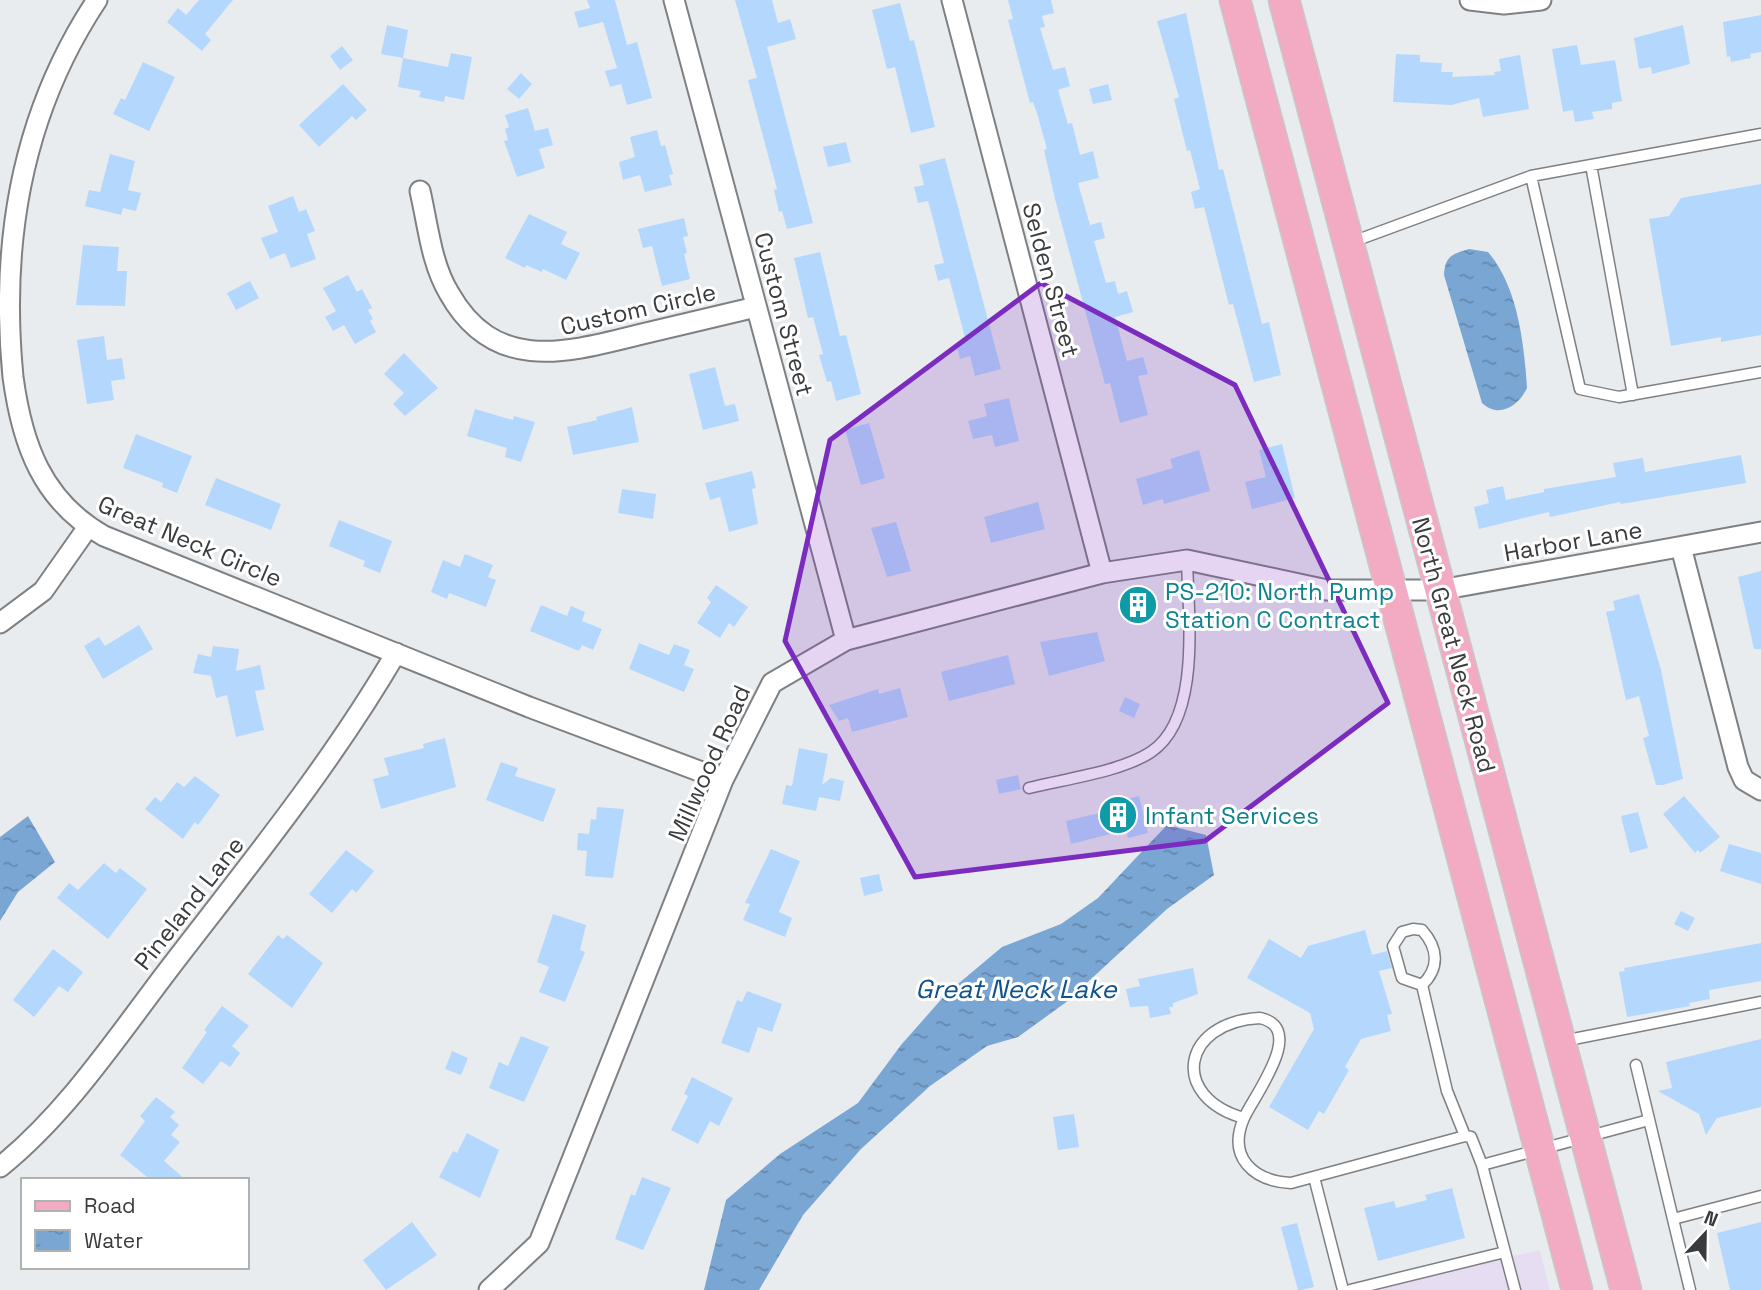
<svg xmlns="http://www.w3.org/2000/svg" width="1761" height="1290" font-family="'Space Grotesk',sans-serif">
<defs>
<pattern id="water-ripples" width="26" height="14" patternUnits="userSpaceOnUse" patternTransform="scale(1.75)"><rect width="26" height="14" fill="#7aa6d4"/><path d="M2 4q2-2 4 0t4 0M15 11q2-2 4 0t4 0" fill="none" stroke="#6588ad"/></pattern>
</defs>
<rect width="100%" height="100%" fill="#e9ecee"/>
<path fill="#e7ddf2" d="M1540 1250 1550 1290H1365Z"/>
<path fill="url(#water-ripples)" d="M1469 249 1488 252C1518 287 1524 343 1527 388 1519 406 1499 419 1482 403L1444 275C1445 256 1452 254 1469 249Z
M28 816 55 862 18 892 0 921V837Z
M1167 825 1206 835 1214 875 1167 909 1065 1003 1018 1037 987 1046 930 1086 861 1149 803 1215 759 1290H704L726 1200 780 1154 858 1103 901 1045 946 994 1002 947 1061 924 1098 898Z"/>
<path fill="#b4d7fe" d="M199 0H233L205 34 211 40 202 51 167 22 178 8 186 15Z
M587 0H615L627 45 637 42 652 98 627 105 621 84 610 87 605 71 617 68 603 22 579 28 574 12 590 8Z
M735 0H772L778 23 790 19 796 39 767 47 813 223 787 229 782 211 779 212 774 190 777 189 748 80 757 78Z
M1008 0H1051L1054 13 1042 16 1045 27 1040 28 1053 70 1065 67 1070 86 1058 90 1068 124 1072 123 1080 155 1093 151 1099 178 1078 183 1090 225 1101 222 1105 238 1094 241 1106 283 1115 281 1118 294 1127 291 1133 312 1115 317 1127 361 1143 357 1148 374 1138 376 1148 415 1120 423 1110 383 1105 384 1055 199 1044 150 1047 149 1037 113 1033 102 1030 103 1008 20 1013 19Z
M900 3 910 41 914 40 935 127 911 133 895 67 887 69 872 10Z
M1186 13 1219 170 1223 169 1262 324 1269 322 1281 375 1254 382 1233 304 1229 305 1204 207 1195 209 1191 192 1200 189 1190 150 1187 151 1174 99 1179 97 1157 21Z
M1761 15V52L1750 54 1751 58 1731 62 1730 56 1727 57 1723 22Z
M387 25 408 30 403 58 381 54Z
M1683 25 1690 64 1652 74 1651 67 1639 69 1634 38Z
M1577 45 1581 65 1615 60 1622 101 1612 103V109L1592 112 1594 119 1575 122 1573 110 1563 112 1552 49Z
M342 46 353 60 340 70 330 56Z
M451 53 472 57 464 100 445 96 444 102 419 97 421 91 398 87 403 58 448 67Z
M1396 54 1420 55V62L1442 63 1441 72H1453L1452 77 1495 75 1494 72 1501 71 1499 59 1520 55 1529 109 1483 117 1479 98 1451 105 1393 102Z
M143 62 175 77 149 131 113 114 121 98 125 100Z
M521 73 532 84 519 99 507 89Z
M343 84 367 110 356 120 352 116 319 147 299 125Z
M1108 84 1112 100 1093 104 1089 89Z
M528 108 535 131 548 128 553 145 539 149 545 168 517 177 504 141 508 140 505 129 509 127 505 115Z
M657 130 661 146 665 145 673 174 669 175 672 185 645 192 640 175 623 180 619 162 635 157 630 137Z
M846 142 851 162 828 167 823 147Z
M110 154 135 161 128 190 141 193 136 211 123 208 121 215 85 206 89 190 100 192Z
M945 158 1001 369 975 376 970 356 960 359 956 344 966 341 949 278 938 281 934 265 944 263 933 219 928 201 918 203 914 187 924 185 919 165Z
M1761 184V335L1721 342V337L1671 346 1649 219 1669 216 1681 198Z
M293 196 299 212 306 209 315 231 307 234 316 259 291 268 285 253 270 259 261 238 278 232 268 206Z
M529 214 567 232 561 244 580 253 566 280 543 269 542 272 526 265 525 268 505 258Z
M684 218 688 236 683 237 687 253 684 254 690 279 662 286 652 246 643 248 638 229Z
M83 245 119 247 117 271H127L125 306 76 305Z
M820 252 840 336 846 335 861 394 836 401 831 381 827 382 819 355 823 354 813 317 808 318 794 258Z
M348 275 357 292 362 289 372 308 368 310 373 319 370 321 376 332 355 344 344 325 333 331 325 317 336 311 323 288Z
M250 281 259 298 236 310 227 293Z
M104 336 107 360 122 358 125 379 111 381 114 400 87 404 77 340Z
M404 353 438 388 405 416 393 404 404 393 384 374Z
M715 367 725 406 735 404 739 421 703 430 689 374Z
M1009 398 1019 441 995 447 992 435 973 439 968 421 987 416 984 404Z
M632 407 639 442 573 455 567 427 597 420 596 417Z
M475 409 513 420 514 416 535 422 521 462 505 457 507 448 467 436Z
M869 423 885 478 861 485 845 430Z
M136 434 192 456 177 493 162 487 163 483 123 468Z
M1282 444 1295 498 1252 509 1245 482 1266 477 1259 450Z
M1199 450 1210 491 1164 504 1163 499 1143 505 1136 479 1173 468 1170 459Z
M1741 455 1746 483 1621 504 1620 502 1550 517 1549 512 1479 529 1474 507 1489 503 1486 490 1503 486 1506 500 1544 492V489L1616 477 1613 463 1643 458 1645 472Z
M752 471 756 488 752 489 758 524 729 532 720 497 710 500 705 483Z
M216 478 281 504 271 530 205 505Z
M622 489 656 494 653 519 618 513Z
M1038 502 1045 529 991 543 984 517Z
M339 520 392 541 380 573 363 566 365 561 329 546Z
M896 522 911 571 887 577 871 528Z
M465 554 493 565 488 577 496 580 486 607 449 593 447 599 431 592 443 560 460 567Z
M1761 571V649H1754L1738 577Z
M716 585 748 607 734 627 729 623 720 638 697 623 711 602 707 598Z
M1639 594 1661 670 1683 779 1663 785H1656L1643 738 1649 736 1639 696 1626 700 1606 612 1615 610 1613 601Z
M1143 596 1147 610 1132 615 1128 600Z
M541 605 567 616 571 606 585 612 582 621 602 629 593 650 582 645 579 651 530 631Z
M139 625 153 649 103 679 84 646 99 637 105 646Z
M1097 632 1105 661 1049 676 1040 642Z
M639 643 669 655 674 644 690 650 684 665 694 669 684 692 629 669Z
M213 646 239 649 236 671 260 665 265 689 255 691 264 730 236 737 227 695 216 698 211 676 193 673 198 654 211 657Z
M1008 655 1015 684 949 701 941 672Z
M900 688 908 717 852 732 848 718 839 721 829 705 878 689 879 694Z
M1125 697 1140 704 1134 718 1119 711Z
M445 738 456 787 381 809 373 779 389 775 384 758 424 748 423 744Z
M799 748 828 754 822 785 831 778 844 781 840 801 819 797 816 811 782 804 786 785 792 786Z
M501 762 518 768 515 776 556 789 543 822 486 800Z
M1018 775 1021 789 999 794 996 780Z
M195 776 220 795 198 825 195 822 183 839 145 809 155 797 161 802 177 782 184 787Z
M1139 796 1148 833 1128 838 1126 830 1071 844 1066 821 1120 808 1118 801Z
M1684 796 1720 837 1700 853 1698 850 1695 853 1663 814Z
M597 807 624 809 613 878 585 876 587 851 577 850 578 833 589 834 591 819 596 820Z
M1638 812 1648 848 1630 853 1621 816Z
M1729 844 1761 853V884L1720 871Z
M771 849 800 861 779 912 792 918 785 937 743 920 750 904 745 903Z
M346 850 374 871 356 893 352 889 332 913 309 894Z
M104 863 116 873 120 868 147 889 108 939 57 898 69 883 78 890Z
M879 874 883 891 864 896 860 878Z
M1681 911 1695 918 1688 931 1674 924Z
M553 914 586 925 580 950 585 952 565 1002 539 992 549 967 537 962Z
M1365 930 1372 955 1387 951 1392 968 1379 971 1392 1014 1387 1015 1391 1031 1361 1039 1345 1067 1349 1070 1324 1114 1319 1111 1308 1130 1269 1107 1314 1029 1310 1013 1247 978 1269 939 1301 958 1308 946Z
M278 935 283 939 287 935 323 963 292 1008 248 974Z
M1761 943V981L1709 990 1710 999 1689 1003 1690 1006 1627 1017 1619 972 1625 971 1624 968Z
M53 949 83 972 68 992 59 986 34 1017 13 1000Z
M1193 968 1198 994 1173 1003V1007H1169L1171 1014 1150 1018 1148 1006 1130 1007 1126 989 1140 986 1138 979Z
M747 991 782 1004 772 1032 758 1027 749 1053 721 1043 737 1000 742 1002Z
M222 1006 249 1026 232 1046 240 1053 230 1067 221 1061 203 1084 182 1068 207 1032 204 1030Z
M521 1036 549 1047 524 1102 489 1088 499 1062 508 1066Z
M1761 1039V1107L1717 1118 1706 1135 1699 1114 1658 1091 1672 1088 1666 1062Z
M452 1051 468 1058 461 1075 445 1069Z
M692 1077 733 1098 719 1126 710 1121 698 1144 671 1130 688 1096 684 1094Z
M156 1097 175 1112 170 1117 179 1125 171 1135 180 1142 164 1161 186 1180H151L120 1155 145 1121 140 1116Z
M1074 1114 1079 1147 1058 1150 1053 1117Z
M467 1133 499 1150 480 1198 439 1177 453 1151 457 1153Z
M642 1177 671 1188 643 1250 615 1239 631 1194 635 1196Z
M1452 1188 1465 1238 1378 1261 1364 1208 1394 1201 1396 1208 1427 1200 1425 1195Z
M412 1222 437 1255 386 1290 363 1260Z
M1761 1222V1290H1730L1717 1233Z
M1297 1223 1314 1287 1301 1290H1298L1281 1227Z"/>
<g fill="none" stroke-linecap="round" stroke-linejoin="round">
<g stroke="#7e8083" stroke-width="13">
<path id="lane" d="M1591 165 1633 395
M1531 176 1580 389 1619 397 1761 372
M1352 242 1531 176 1761 134
M1029 788C1064 779 1121 772 1151 752 1202 718 1188 613 1187 560
M1413 929 1422 930C1438 948 1440 968 1422 985L1402 978 1393 946 1402 932Z
M1422 985 1447 1091 1465 1136
M1260 1018C1307 1028 1255 1094 1244 1118 1169 1097 1181 1022 1260 1018Z
M1563 1041 1761 1002
M1636 1065 1690 1290
M1244 1118C1227 1157 1253 1181 1291 1183L1465 1136 1471 1137 1482 1165 1515 1290
M1482 1165 1649 1120
M1314 1177 1343 1290
M1673 1219 1761 1196
M1350 1290 1505 1252"/>
</g>
<g stroke="#7e8083" stroke-width="23">
<path id="street" d="M97 0C22 113 0 243 13 377 22 444 42 501 104 536L529 707 723 780
M674 0 846 640
M952 0 1102 573
M1470 0 1504 4 1541 0
M420 191C428 225 431 263 449 293 495 375 569 352 642 334 680 325 718 316 756 307
M1681 547 1738 767 1744 780 1761 790
M0 623 43 591 88 527
M0 1167C67 1113 117 1037 169 969 248 866 330 766 396 653
M489 1290 539 1243 723 780 772 683 846 640 1102 573 1187 560 1327 590H1440L1761 532"/>
</g>
<g stroke="#c8c8c8" stroke-width="33">
<path id="primary" d="M1235 0 1577 1290
M1284 0 1626 1290"/>
</g>
<use href="#lane" stroke="#fff" stroke-width="10"/>
<use href="#street" stroke="#fff" stroke-width="19"/>
<use href="#primary" stroke="#f2abc2" stroke-width="30"/>
</g>
<path fill="#7b2cbf" fill-opacity="0.2" stroke="#7b2cbf" stroke-width="5" stroke-linejoin="round" d="M1041 283 1235 385 1388 703 1205 841 915 877 785 641 830 440Z"/>
<defs>
<g id="building-disc" transform="scale(2.0125)"><circle r="9.5" fill="#0f9aa8" stroke="#fff"/><path d="M-4-6H4V6H1V3H-1V6H-4ZM-2.5-4.3h1.7v1.8h-1.7ZM.8-4.3h1.7v1.8H.8ZM-2.5-1h1.7V.8h-1.7ZM.8-1h1.7V.8H.8Z" fill="#fff"/></g>
</defs>
<g fill-rule="evenodd">
<use href="#building-disc" x="1138" y="605"/>
<use href="#building-disc" x="1118" y="815"/>
</g>
<g text-anchor="middle" dominant-baseline="central" stroke-width="6" stroke-linejoin="round" paint-order="stroke">
<g font-size="24" fill="#3a3b3c" stroke="#fff">
<text transform="translate(1051 280) rotate(75)">Selden Street</text>
<text transform="translate(638 309) rotate(-13)">Custom Circle</text>
<text transform="translate(784 314) rotate(75)">Custom Street</text>
<text transform="translate(190 541) rotate(23)">Great Neck Circle</text>
<text transform="translate(1573 541) rotate(-10)">Harbor Lane</text>
<text transform="translate(1454 645) rotate(75)">North Great Neck Road</text>
<text transform="translate(709 763) rotate(-66)">Millwood Road</text>
<text transform="translate(189 903) rotate(-52)">Pineland Lane</text>
</g>
<g font-size="24" fill="#0d838f" stroke="#fff" text-anchor="start">
<text x="1165" y="591">PS-210: North Pump<tspan x="1165" dy="28">Station C Contract</tspan></text>
<text x="1145" y="815">Infant Services</text>
</g>
<g font-size="26" font-style="italic" fill="#10528b" stroke="#fff">
<text x="1016" y="989">Great Neck Lake</text>
</g>
</g>
<rect x="21" y="1178" width="228" height="91" fill="#ffffff" stroke="#b0b1b1" stroke-width="2"/>
<rect x="35" y="1201" width="35" height="10" fill="#f2abc2" stroke="#b0b1b1" stroke-width="2"/>
<text x="84" y="1213" font-size="21" fill="#3a3b3c">Road</text>
<rect x="35" y="1230" width="35" height="21" fill="url(#water-ripples)" stroke="#b0b1b1" stroke-width="2"/>
<text x="84" y="1248" font-size="21" fill="#3a3b3c">Water</text>
<g transform="translate(1705 1234) rotate(22)" stroke="#ffffff" stroke-width="5" paint-order="stroke">
<path d="M0-5L12 26L0 18L-12 26Z" fill="#3a3b3c"/>
<text y="-10" font-size="19" font-weight="bold" text-anchor="middle" fill="#3a3b3c">N</text>
</g>
</svg>
